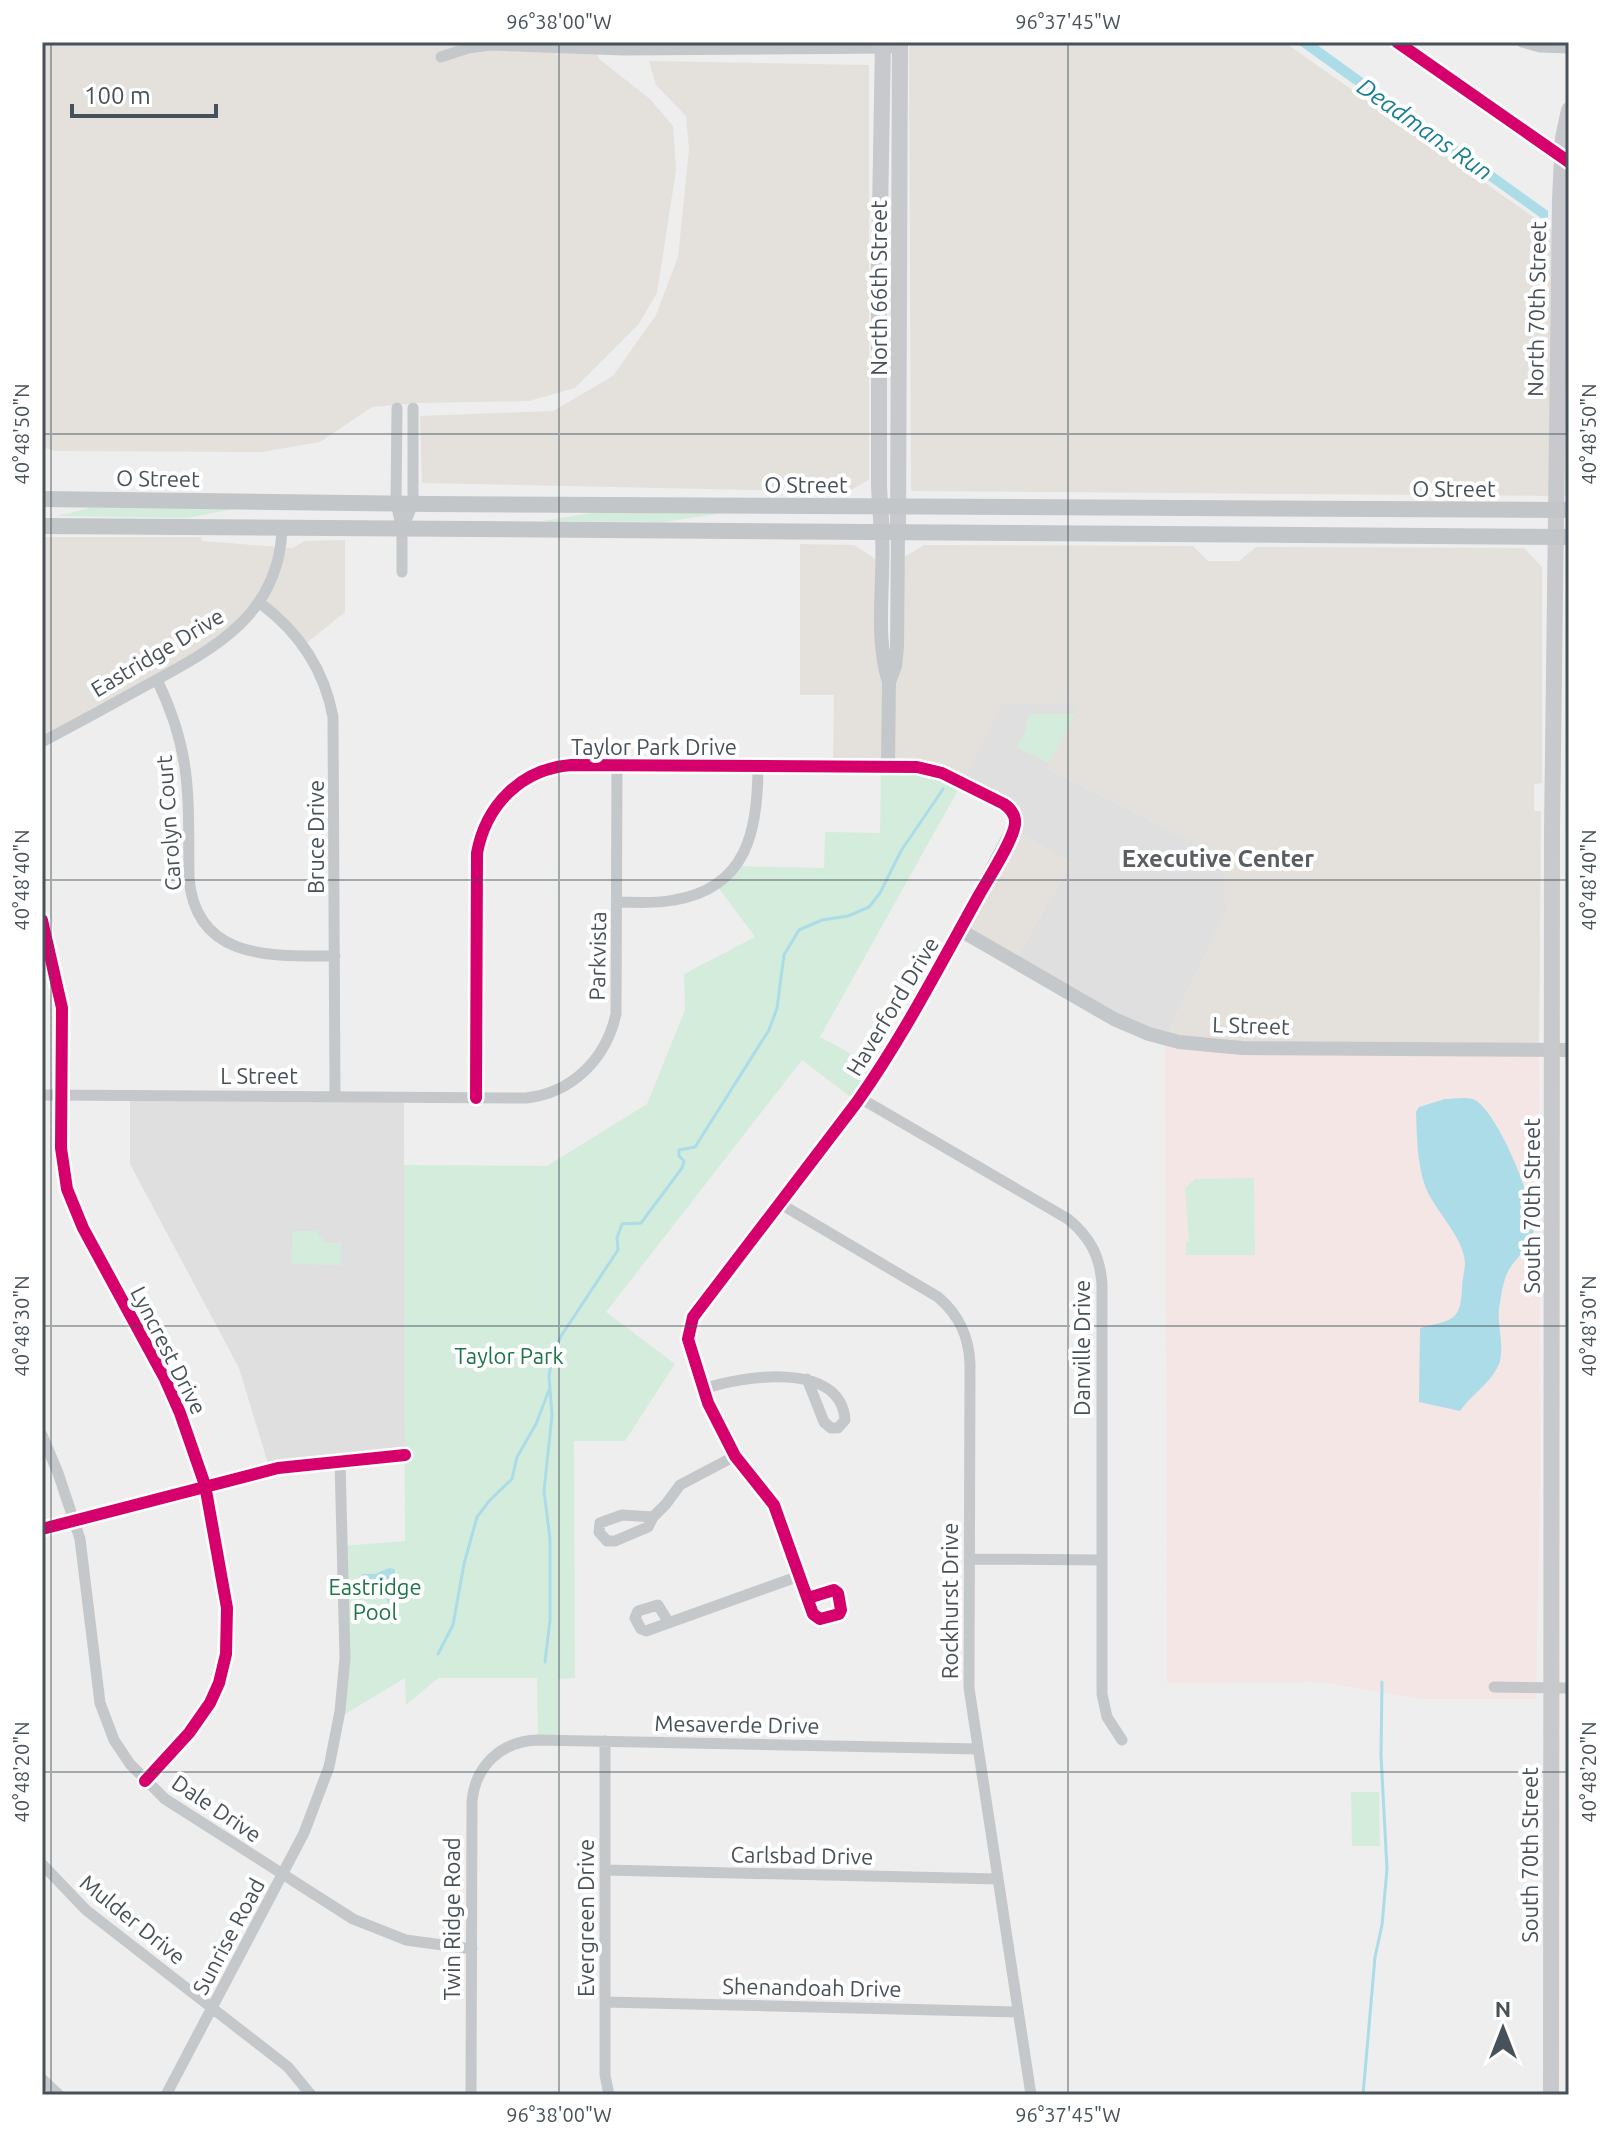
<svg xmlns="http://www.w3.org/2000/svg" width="1611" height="2137" font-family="Ubuntu,sans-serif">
<rect width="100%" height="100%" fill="#eee"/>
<path fill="#e4e1dc" d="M42 42H590L599 59 650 99 673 126 676 170 657 293 638 325 575 388 529 401 419 403 372 407 320 442 262 452 55 451 42 447Z
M909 42H1284L1569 242V496L911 491Z
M649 61 869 65V480L847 492 422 483 420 416 553 411 613 376 656 315 678 257 689 150 686 116 656 85Z
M42 537H201L202 541 293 548 304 541 345 540V612L304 645 259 603 238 627 42 742Z
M800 544 854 545 883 564 889 680 898 561 924 545 1193 546 1208 561H1239L1256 547 1524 548 1542 567V783L1534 784V811H1541L1539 1050 1226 1048 1165 1039 1226 911 1224 850 1205 849 1047 768 962 783 937 771 833 767 834 695H800Z
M1013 829 1071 863 1014 962 960 930Z"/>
<path fill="#e0dfdf" d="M1003 703H1079L1047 768 1205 849 1224 850 1226 911 1165 1039 1014 962 1071 863 1013 829 1015 819 962 783Z
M130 1096 404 1098 405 1455 270 1470 239 1368 130 1164Z"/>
<path fill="#f4e6e5" d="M1165 1039 1186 1043 1539 1050 1540 1473 1536 1699H1421L1324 1682 1167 1683Z"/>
<path fill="#d4ecdc" d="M90 508 233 509 188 518 57 516Z
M598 512 717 513V514L664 522 543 521Z
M1030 714H1075L1049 763 1017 747 1028 726 1025 724Z
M881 767 962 783 820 1037 879 1069 857 1102 802 1060 606 1312 675 1364 625 1441H574L575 1678 558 1679V1740H538L537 1678H438L406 1705 405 1678 340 1717 343 1546 405 1541 404 1165 547 1166 647 1104 685 1010 684 974 755 937 715 883 734 866 824 868 825 832 880 833Z
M1254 1178 1255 1255H1186V1242L1189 1241 1185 1188 1195 1179Z
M292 1231H316L325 1243H341V1265L291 1264Z
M1351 1792H1379L1380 1846H1352Z"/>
<path fill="#abdce7" d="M1295 42H1313L1548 211V223Z
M1445 1099C1454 1099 1467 1096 1475 1100 1498 1112 1542 1215 1532 1239 1528 1249 1516 1258 1510 1268 1503 1278 1501 1297 1499 1309 1497 1327 1505 1346 1499 1364 1491 1383 1472 1394 1460 1411L1419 1402 1420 1328C1450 1320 1461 1323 1462 1288 1462 1279 1465 1271 1465 1263 1464 1237 1434 1210 1425 1186 1417 1162 1417 1137 1416 1112L1419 1107Z
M389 1568 395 1569 396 1601 389 1604 384 1594 363 1595 362 1574H375Z"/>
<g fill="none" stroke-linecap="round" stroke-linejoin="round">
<path stroke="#abdce7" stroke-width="3" d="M438 1654 453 1625 464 1564 477 1517 490 1500 512 1479 517 1457 536 1424 549 1390
M545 1662 550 1620V1539L544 1491 552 1415 549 1376 552 1358 561 1336 618 1250 617 1238 622 1224 641 1223 682 1168 684 1161 679 1156V1150L695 1147 769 1030 777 1008 784 955 799 930 822 920 848 916 869 907 880 893 901 851 943 789
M1363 2095 1375 1957 1382 1925 1387 1869 1381 1755 1382 1682"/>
<path stroke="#c5c8ca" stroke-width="11" d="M1522 42 1540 47 1569 48
M441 57 468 48 491 45 624 50 890 48
M397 408 396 503 402 530V572
M402 530 413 504V408
M260 603C299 632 324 668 333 717L335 1097
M157 680C193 754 188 798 189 878 196 961 272 956 335 956
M42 742C76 724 111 705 145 686 213 649 279 616 282 529
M617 902C636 902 656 904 674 900 748 888 758 829 758 766
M42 920 62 1008 61 1148 67 1189 83 1228 165 1379 180 1413 205 1485 227 1608 226 1654 219 1683 210 1703 189 1733 145 1781
M42 1095 526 1098C572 1093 606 1059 616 1014L617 765
M476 1098 477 853C486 805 521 769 571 765L888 767
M860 1098 1068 1219C1090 1237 1100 1256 1102 1284V1694L1107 1717 1122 1740
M779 1203 938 1297C959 1315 969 1336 970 1364L969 1688 1031 2095
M704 1389C741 1376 841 1360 845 1420L838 1428H831L824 1422 807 1379
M42 1435 58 1473 80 1539 100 1703 114 1740 130 1764 165 1799 353 1919 406 1940 472 1949
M653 1517 622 1515 600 1523 599 1532 607 1541H615L648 1527 653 1517 666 1504 680 1485 735 1456
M970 1559 1102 1560
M808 1598 834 1590 838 1593 841 1610 839 1614 820 1619 813 1614 774 1505 735 1456 708 1403 688 1339 697 1309 860 1098 960 930
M669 1623 658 1605 638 1611 635 1618 641 1629 646 1631 788 1580 800 1576
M1494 1687 1569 1688
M605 1741V2075L609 2095
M42 1864 86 1910 288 2067 311 2095
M605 1870 998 1879
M605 2002 1018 2012
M42 2079 59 2095
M166 2095 304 1833 329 1767 340 1711 345 1658 340 1461
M471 2095 472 1802C475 1765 502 1741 538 1740L978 1749"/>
<path stroke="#c5c8ca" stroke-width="14" d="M898 533 897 647 895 666 889 682 888 767C940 767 959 781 1004 804 1013 811 1016 818 1013 829L960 930 1114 1019 1149 1034 1179 1042 1242 1048 1569 1050
M882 534C885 582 874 636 889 682
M42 1529 278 1468 405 1455"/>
<path stroke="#c7c9cc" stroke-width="16" d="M898 533 900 42
M882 534 879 487V270L883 42
M1551 2095 1552 831 1560 200 1563 138 1569 110"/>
<path stroke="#c3c6c9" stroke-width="16" d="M42 499 428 504 1569 510
M42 526 1569 537"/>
<g stroke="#fff" stroke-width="17">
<path id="cycleway" d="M1397 42 1569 162
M42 920 62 1008 61 1148 67 1189 83 1228 165 1379 180 1413 205 1485 227 1608 226 1654 219 1683 210 1703 189 1733 145 1781
M476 1098 477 853C486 805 521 769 571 765L917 767 942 773 1004 804C1011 809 1016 815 1015 824 1013 841 988 879 979 895 940 965 903 1037 857 1102L693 1317 688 1339 708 1403 735 1456 774 1505 813 1614 820 1619 839 1614 841 1610 838 1593 834 1590 808 1598
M42 1529 278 1468 405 1455"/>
</g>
<use href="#cycleway" stroke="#d6006c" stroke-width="12"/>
</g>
<path fill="none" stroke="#475159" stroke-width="2" stroke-opacity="0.45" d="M51 42V2095M559 42V2095M1068 42V2095M42 434H1569M42 880H1569M42 1326H1569M42 1772H1569"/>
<g text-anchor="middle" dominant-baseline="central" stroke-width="8" stroke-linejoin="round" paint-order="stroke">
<g font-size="22" fill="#475159" stroke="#fff">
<text transform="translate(878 288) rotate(-90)">North 66th Street</text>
<text transform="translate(1536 309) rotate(-89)">North 70th Street</text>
<text transform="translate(158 478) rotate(1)">O Street</text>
<text x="806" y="484">O Street</text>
<text x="1454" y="488">O Street</text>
<text transform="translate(157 652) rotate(-31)">Eastridge Drive</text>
<text x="654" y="746">Taylor Park Drive</text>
<text transform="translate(168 823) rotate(-94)">Carolyn Court</text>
<text transform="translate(315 837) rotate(-90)">Bruce Drive</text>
<text transform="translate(597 956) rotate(-89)">Parkvista</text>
<text transform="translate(892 1006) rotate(-59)">Haverford Drive</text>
<text transform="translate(1251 1025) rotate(2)">L Street</text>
<text x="259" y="1075">L Street</text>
<text transform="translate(1531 1206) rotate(-90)">South 70th Street</text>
<text transform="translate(1081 1348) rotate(-90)">Danville Drive</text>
<text transform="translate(169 1350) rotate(63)">Lyncrest Drive</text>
<text transform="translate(949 1601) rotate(-90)">Rockhurst Drive</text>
<text transform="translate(737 1724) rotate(1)">Mesaverde Drive</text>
<text transform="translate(217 1808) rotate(34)">Dale Drive</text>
<text transform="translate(802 1855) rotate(1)">Carlsbad Drive</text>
<text transform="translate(1529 1855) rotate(-90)">South 70th Street</text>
<text transform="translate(585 1918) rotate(-90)">Evergreen Drive</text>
<text transform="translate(133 1919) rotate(39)">Mulder Drive</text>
<text transform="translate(451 1919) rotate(-90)">Twin Ridge Road</text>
<text transform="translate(228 1936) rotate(-62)">Sunrise Road</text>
<text transform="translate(812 1987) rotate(1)">Shenandoah Drive</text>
</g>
<g font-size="22" fill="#1d7446" stroke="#fff">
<text x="509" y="1355">Taylor Park</text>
<text x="375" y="1586">Eastridge<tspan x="375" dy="25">Pool</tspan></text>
</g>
<g font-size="24" font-style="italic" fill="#177e94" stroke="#fff">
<text transform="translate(1425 129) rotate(35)">Deadmans Run</text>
</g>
<g font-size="24" font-weight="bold" fill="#5a5d61" stroke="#fff">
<text x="1218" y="858">Executive Center</text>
</g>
</g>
<rect width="1611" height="2137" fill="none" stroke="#ffffff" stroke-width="88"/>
<g transform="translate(1503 2029)" stroke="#ffffff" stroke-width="6" paint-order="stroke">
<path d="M0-6L14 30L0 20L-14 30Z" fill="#475159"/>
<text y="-12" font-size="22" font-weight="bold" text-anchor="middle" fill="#475159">N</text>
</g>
<path d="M72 104v12h144v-12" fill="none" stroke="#475159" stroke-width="4"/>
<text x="84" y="104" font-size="24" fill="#475159" stroke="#ffffff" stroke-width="6" paint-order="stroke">100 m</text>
<rect x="44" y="44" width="1523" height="2049" fill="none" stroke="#475159" stroke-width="3"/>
<g font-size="20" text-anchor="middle" fill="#475159">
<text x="559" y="29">96°38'00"W</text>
<text x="1068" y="29">96°37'45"W</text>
<text transform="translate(22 434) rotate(-90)" y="7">40°48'50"N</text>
<text transform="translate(1589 434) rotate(-90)" y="7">40°48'50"N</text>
<text transform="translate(22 880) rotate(-90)" y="7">40°48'40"N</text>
<text transform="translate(1589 880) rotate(-90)" y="7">40°48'40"N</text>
<text transform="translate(22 1326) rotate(-90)" y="7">40°48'30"N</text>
<text transform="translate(1589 1326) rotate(-90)" y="7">40°48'30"N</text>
<text transform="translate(22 1772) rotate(-90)" y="7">40°48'20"N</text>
<text transform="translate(1589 1772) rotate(-90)" y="7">40°48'20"N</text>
<text x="559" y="2122">96°38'00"W</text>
<text x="1068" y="2122">96°37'45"W</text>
</g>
</svg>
